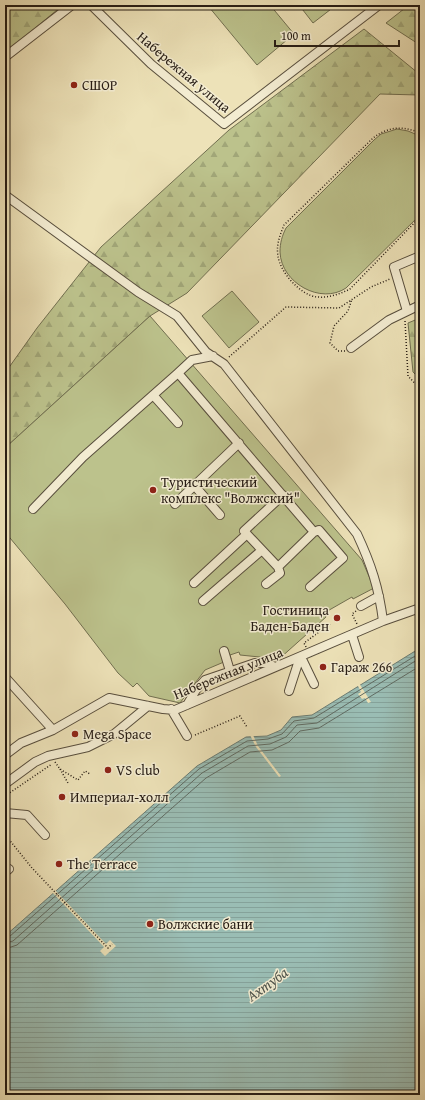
<svg xmlns="http://www.w3.org/2000/svg" width="425" height="1100" font-family="'Gentium Book Plus',serif">
<defs>
<pattern id="forest-firs" width="22" height="20" patternUnits="userSpaceOnUse"><rect width="22" height="20" fill="#bcc28c"/><path d="M5 1l3.5 6h-7zM16 11l3.5 6h-7z" fill="#a1a678"/></pattern>
<pattern id="water-rules" width="6" height="5" patternUnits="userSpaceOnUse"><rect width="6" height="5" fill="#9abdb4"/><path d="M0 2.5h6" fill="none" stroke="#85a29a"/></pattern>
</defs>
<rect width="100%" height="100%" fill="#ede2b8"/>
<filter id="stains"><feTurbulence type="fractalNoise" baseFrequency=".005" numOctaves="4"/><feColorMatrix values="0 0 0 0 .2 0 0 0 0 .09 0 0 0 0 .02 0 0 0 .5 -.17"/></filter>
<radialGradient id="worn" r=".72"><stop offset=".6" stop-color="#630" stop-opacity="0"/><stop offset="1" stop-color="#630" stop-opacity=".3"/></radialGradient>
<path fill="url(#forest-firs)" stroke="#716f50" d="M5 5H63L5 53Z
M409 5H420V45L386 23Z
M364 29 418 73 420 77 419 95 380 94 187 293 150 316 5 448V373L37 328 101 247 229 130Z
M420 318V379L413 372 408 323Z"/>
<path fill="#bcc28c" stroke="#716f50" d="M212 5H270L294 34 257 65 209 7Z
M299 5H334L335 6 313 23Z
M397 129 408 131 420 136V215L346 288C321 305 281 283 280 252 280 243 282 236 286 228L374 140 381 134Z
M232 291 259 322 229 348 202 316Z
M150 316 362 560 374 588 353 599 352 597 324 613 326 617 279 659 240 655 239 652 230 655 231 659 205 670 180 703 149 696 137 683 133 687 118 673 65 604 5 532V448Z"/>
<path fill="url(#water-rules)" stroke="#6c7d74" d="M420 648V1095H5V936L197 766 246 737 267 736 281 730 292 717 312 715Z"/>
<path fill="#ede2b8" d="M359 683 371 702 368 703 365 698 362 699 358 694 361 692 357 684Z
M250 735H253L258 746 281 776 279 777 256 747Z
M54 889 106 944 110 940 116 946 105 956 100 951 104 947 52 892Z"/>
<g fill="none" stroke-linecap="round" stroke-linejoin="round">
<path stroke="#606c64" stroke-width="1" d="M5 938 9 937 199 769 247 741 268 739 282 734 294 721 314 718 420 653
M5 943 13 941 202 773 248 746 270 744 286 737 297 725 317 723 420 658
M5 949 17 945 206 778 250 752 272 750 289 742 300 731 319 728 420 666"/>
<g stroke="#584e3d" stroke-width="10">
<path id="minor" d="M91 5 151 64 224 124 379 5
M5 57 72 5
M5 195 138 292 177 316 206 352 224 364 357 534C371 564 379 588 383 621
M407 311 394 267 420 256
M351 348 389 320 420 305
M213 356 192 360 178 373 314 532 278 567 280 573 266 584
M153 395 178 423
M193 484 220 515
M175 504 239 443
M33 509 83 457 178 373
M278 567 244 531 283 495
M194 583 247 534
M310 587 343 558 319 530 314 532
M203 601 262 550
M361 606 379 596
M352 635 359 657
M224 651 230 671
M301 657 314 684
M5 677 53 730
M289 691 300 657
M187 705 196 690 205 680 255 663H266L275 667
M171 709 187 736
M5 755 21 743 53 730 109 698 163 709 175 710 383 621 420 608
M5 784 35 762 48 756 88 747 114 734 148 706
M5 813 27 815 45 835
M5 872 9 869"/>
</g>
<path stroke="#261c14" stroke-width="1.5" stroke-dasharray="1 2" stroke-linecap="butt" d="M420 133C402 125 386 127 372 139L284 225C280 235 276 245 278 256 280 272 300 295 317 297 329 298 340 294 350 289L420 217
M405 321 408 376 420 389
M345 351H338L330 343 334 326 348 311 352 299
M229 357 286 307 339 308 371 287 390 279
M356 611 352 614 357 624
M306 647 304 643 330 624
M195 735 240 716 247 727
M55 762 60 769 78 780 85 771 90 774
M60 769 68 783
M5 796 52 764
M5 831 7 837 32 868 105 945 108 948 112 944"/>
<use href="#minor" stroke="#f3ecd1" stroke-width="8"/>
</g>
<g fill="#8f2418" stroke="#f3ecd1" stroke-width="1.5">
<circle cx="74" cy="85" r="4"/>
<circle cx="153" cy="490" r="4"/>
<circle cx="337" cy="618" r="4"/>
<circle cx="323" cy="667" r="4"/>
<circle cx="75" cy="734" r="4"/>
<circle cx="108" cy="770" r="4"/>
<circle cx="62" cy="797" r="4"/>
<circle cx="59" cy="864" r="4"/>
<circle cx="150" cy="924" r="4"/>
</g>
<g text-anchor="middle" dominant-baseline="central" stroke-width="3" stroke-linejoin="round" paint-order="stroke">
<g font-size="14" fill="#261c14" stroke="#f3ecd1">
<text transform="translate(184 72) rotate(40)">Набережная улица</text>
<text transform="translate(228 673) rotate(-22)">Набережная улица</text>
</g>
<g font-size="14" fill="#261c14" stroke="#f3ecd1" text-anchor="start">
<text x="82" y="85">СШОР</text>
<text x="161" y="482">Туристический<tspan x="161" dy="16">комплекс "Волжский"</tspan></text>
<text x="329" y="610" text-anchor="end">Гостиница<tspan x="329" dy="16">Баден-Баден</tspan></text>
<text x="331" y="667">Гараж 266</text>
<text x="83" y="734">Mega Space</text>
<text x="116" y="770">VS club</text>
<text x="70" y="797">Империал-холл</text>
<text x="67" y="864">The Terrace</text>
<text x="158" y="924">Волжские бани</text>
</g>
<g font-size="15" font-style="italic" fill="#4f544c" stroke="#f3ecd1">
<text transform="translate(267 984) rotate(-36)">Ахтуба</text>
</g>
</g>
<rect width="425" height="1100" fill="none" stroke="#ede2b8" stroke-width="20"/>
<rect x="6" y="6" width="413" height="1088" fill="none" stroke="#261c14" stroke-width="2"/>
<rect x="10" y="10" width="405" height="1080" fill="none" stroke="#261c14"/>
<path d="M275 40v6h124v-6" fill="none" stroke="#261c14" stroke-width="2"/>
<text x="281" y="40" font-size="12" fill="#261c14" stroke="#f3ecd1" stroke-width="3" paint-order="stroke">100 m</text>
<rect width="100%" height="100%" filter="url(#stains)"/>
<rect width="100%" height="100%" fill="url(#worn)"/>
</svg>
